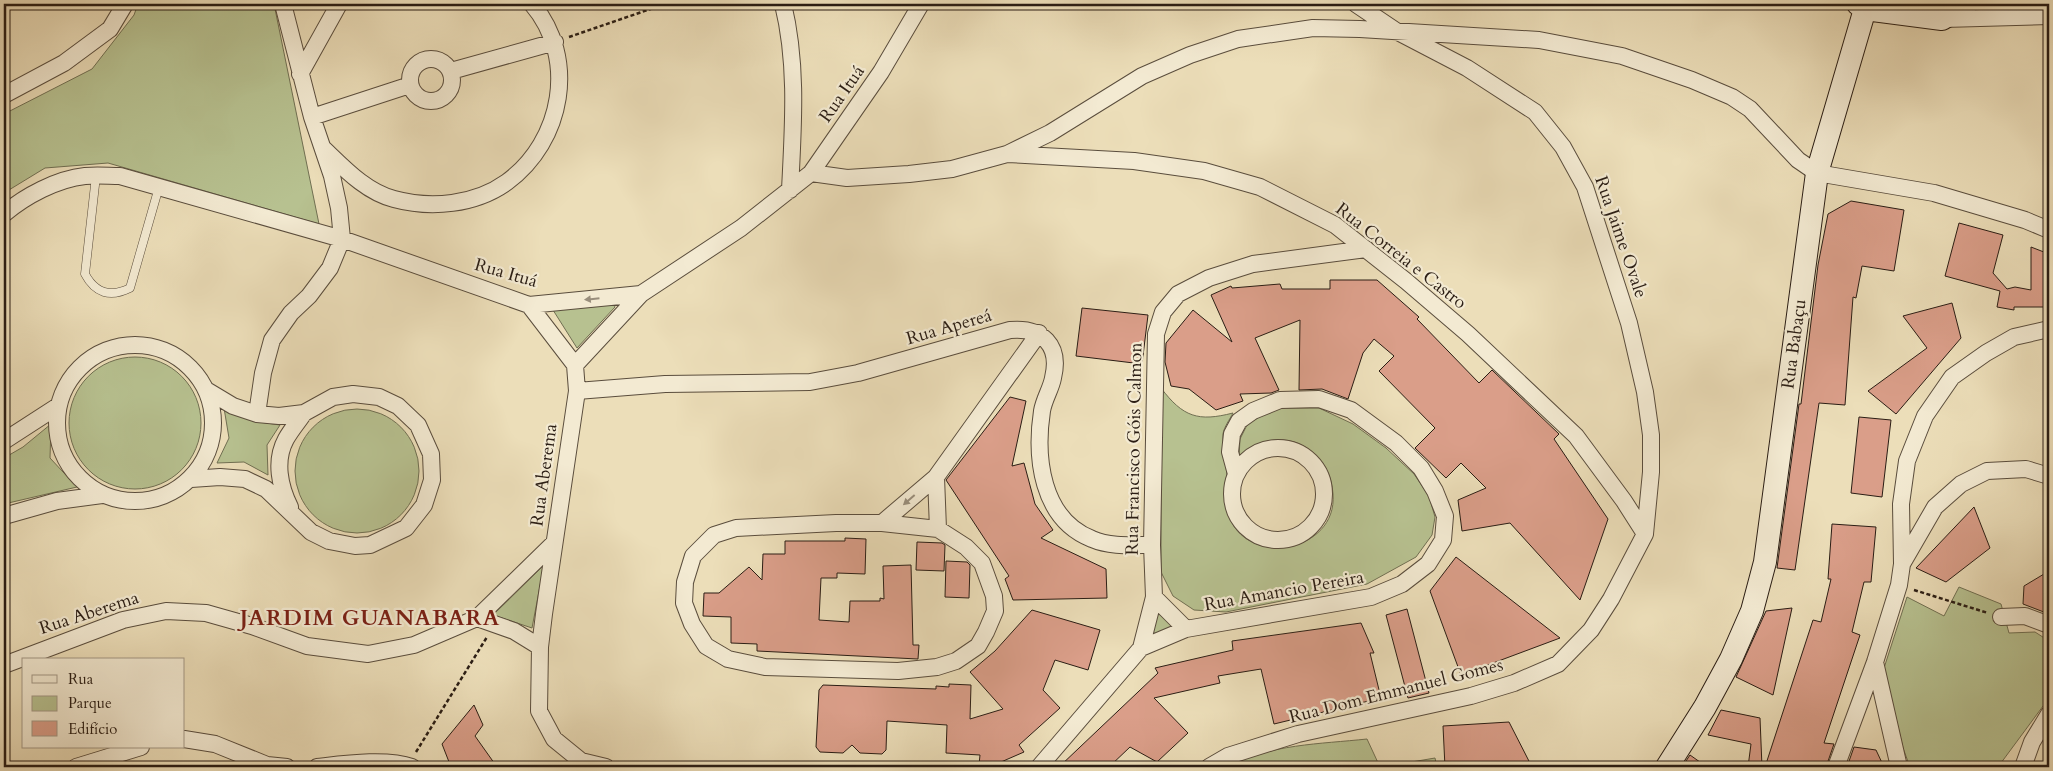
<svg xmlns="http://www.w3.org/2000/svg" width="2053" height="771" font-family="Cardo,serif">
<rect width="100%" height="100%" fill="#ecdeb9"/>
<filter id="stains"><feTurbulence type="fractalNoise" baseFrequency=".004" numOctaves="4"/><feColorMatrix values="0 0 0 0 .2 0 0 0 0 .09 0 0 0 0 .02 0 0 0 .5 -.17"/></filter>
<radialGradient id="worn" r=".72"><stop offset=".6" stop-color="#630" stop-opacity="0"/><stop offset="1" stop-color="#630" stop-opacity=".3"/></radialGradient>
<path fill="#b7c190" stroke="#706f52" d="M138 4H274L319 224 108 163 45 168 4 193V114L92 69 134 15Z
M612 301 615 307 577 348 553 310Z
M69 423a66 66 0 1 1 132 0a66 66 0 1 1-132 0Z
M1161 388C1183 417 1198 422 1233 413 1230 419 1224 427 1223 434 1222 447 1226 462 1227 476 1227 489 1224 500 1228 513 1244 569 1338 553 1333 494 1331 458 1298 430 1261 443 1254 446 1246 453 1239 458L1240 439 1248 423 1277 408H1319L1353 424 1386 448 1414 474 1429 496 1435 517 1432 535 1416 557 1367 584 1226 612 1194 610 1173 596 1161 572Z
M224 408 253 421 280 425 267 445 268 475 244 462 217 463 229 438Z
M295 471a62 62 0 1 1 124 0a62 62 0 1 1-124 0Z
M51 424 50 458 77 487 4 504V458L23 447Z
M544 565 532 628 493 615Z
M1959 587 2001 604 2009 633 2035 632 2049 641V698L1998 767H1910L1903 748 1884 668 1907 597 1944 616Z
M1155 611 1175 627 1147 638Z
M1367 739 1380 767H1227C1269 744 1321 744 1367 739Z
M1435 758 1437 767H1382Z"/>
<path fill="#da9e89" stroke="#2a1d14" d="M1851 201 1904 210 1894 271 1862 266 1856 298 1853 297 1845 405 1819 403 1795 570 1777 568 1799 404H1801L1818 265 1828 214Z
M1959 223 2003 235 1993 273 2007 289 2015 287 2031 290V247L2049 254V307H2014V310L1997 307 2000 291 1945 276Z
M1330 280H1377L1419 317 1417 319 1479 383 1492 370 1559 434 1554 439 1608 519 1580 600 1510 523 1462 531 1458 500 1486 488 1461 463 1446 478 1415 448 1435 428 1379 371 1394 356 1374 339 1363 353 1348 399 1322 389 1299 390 1300 320 1255 338 1279 390 1271 393 1240 394 1243 401 1216 410 1189 389 1171 386 1165 362 1166 343 1193 310 1232 342 1211 295 1231 286 1232 288 1280 284 1282 289H1330Z
M1952 303 1961 338 1896 414 1868 391 1927 348 1903 316Z
M1082 308 1148 315 1142 364 1076 356Z
M1010 397 1026 401 1012 466 1024 463 1035 504 1053 530 1041 538 1106 569 1107 598 1013 600 1005 579 1009 576 946 480Z
M1859 417 1891 420 1882 497 1851 493Z
M1974 507 1990 548 1946 582 1916 568Z
M1832 524 1876 527 1871 582H1864L1852 632 1860 635 1824 743 1834 744 1826 767H1765L1813 620 1821 622 1831 579H1828Z
M845 538 866 539 865 574 837 573V578H821L819 620 849 622 850 601H880V598L884 599 883 566 911 565 913 645H919L918 659 757 651V644L731 643V617L703 616 704 593H719L749 567 762 580 763 554H785V541H845Z
M917 542 942 543 945 545 944 571 916 570Z
M1456 557 1560 638 1461 675 1430 591Z
M946 561 967 562 970 565 969 598 945 597Z
M2049 571V614L2023 604 2024 586Z
M1792 608 1773 695 1736 677 1766 611Z
M1407 609 1429 693 1408 698 1386 615Z
M1032 610 1100 630 1088 670 1055 660 1043 690 1060 708 1019 745 1024 752 1001 762 979 765 980 755 946 753 947 725 887 721 886 750 882 754 860 753 852 745 843 753 820 752 816 747 819 690 823 685 936 689V686L949 687V684L971 685 970 719 1003 709 970 672 995 651Z
M1361 623 1374 653H1370L1381 698 1274 724 1261 669 1218 676 1220 683 1154 698 1188 733 1157 762 1130 747 1109 767H1059L1158 673 1155 668 1233 650 1232 641Z
M474 705 483 725 475 736 497 767H451L442 744Z
M1721 710 1760 718 1762 767H1748L1751 744 1708 735Z
M1509 722 1532 767H1445L1443 726Z
M1854 747 1876 750 1884 767H1847Z
M1690 755 1707 767H1682Z"/>
<g fill="none" stroke-linecap="round" stroke-linejoin="round">
<g stroke="#5a4d3d" stroke-width="9">
<path id="lane" d="M96 176 85 274C95 293 110 298 130 288L159 187"/>
</g>
<g stroke="#5a4d3d" stroke-width="18">
<path id="street" d="M783 4C798 65 793 128 790 190
M1944 19 2049 16
M410 80a21 21 0 1 1 42 0a21 21 0 1 1-42 0Z
M451 71 555 42
M300 74 339 4
M4 95 64 63 110 29 125 4
M312 117 410 85
M324 149C344 168 366 192 394 199 431 209 475 205 507 182 563 141 578 58 532 4
M1007 154 1050 133 1142 76 1190 55 1238 39 1313 28 1360 29 1539 40 1622 56 1692 80 1732 97 1750 109 1798 160 1817 173 1934 193 2025 220 2049 230
M811 173 847 178 909 174 952 169 1007 154 1134 161 1204 171 1260 187 1335 225 1406 281 1468 334 1576 436 1624 501 1645 534
M4 214C25 196 57 179 85 176 97 175 109 176 120 176L342 239 529 305 641 294 741 228 811 173 881 72 921 4
M529 305 575 365 577 391 544 614 540 647 539 711 554 739 581 761 606 767
M57 423a78 78 0 1 1 156 0a78 78 0 1 1-156 0Z
M575 365 641 294
M577 391 665 384 810 382 858 373 1010 330C1042 327 1061 345 1053 378 1051 389 1044 399 1042 411 1035 457 1041 519 1092 539 1110 547 1133 545 1152 545
M257 414 263 373 272 340 291 313 309 296 330 268 342 239 339 208 332 176 312 117 283 4
M4 441 58 406
M1232 494a46 46 0 1 1 92 0a46 46 0 1 1-92 0Z
M936 477 938 529
M191 479 220 477 245 479 266 489 311 532 329 541 355 546 370 545 406 528 424 505 432 480 431 454 418 425 398 406 379 397 353 394 333 397 304 413 279 416 257 414 233 406 208 391
M290 507C280 487 274 461 286 439 291 430 298 422 304 413
M4 516 57 501 102 495
M836 523H882L938 529 966 547 982 563 994 596 995 611 986 632 978 646 956 661 937 667 898 671 765 667 728 659 706 646 692 624 684 603 685 582 693 556 714 535 736 528Z
M882 523 936 477 1039 333
M1902 564 1935 507 1961 484 1987 471 2026 469 2049 476
M1154 597 1186 629 1371 597 1402 584 1428 564 1443 540 1445 516 1435 491 1421 468 1396 443 1351 410 1319 399 1280 400 1253 411 1239 421 1232 434 1230 452 1236 474
M2001 617 2025 616 2049 625
M477 618 514 631 540 647
M1141 648 1186 629
M1875 662 1899 767
M4 665 123 620 166 611 206 613 252 626 307 646 368 654 414 645 477 618 554 543
M184 739 215 744 267 765 287 767
M76 767 141 747
M317 767C344 764 386 758 412 767
M1039 767 1141 648 1154 597 1152 545 1156 334 1163 312 1178 294 1209 278 1253 264 1366 249
M1209 767 1228 756 1298 734 1471 696 1514 683 1558 664 1591 630 1611 599 1645 534 1651 472V435L1645 392 1629 323 1585 187 1563 147 1535 112 1467 68 1396 31 1356 4
M1836 767 1875 662 1899 585 1902 564 1901 504 1907 461 1925 416 1952 377 1986 353 2014 337 2049 329
M2023 767 2032 742 2049 714"/>
</g>
<g stroke="#2a1d14" stroke-width="24">
<path id="secondary" d="M1858 4 1865 9 1942 19 1966 4
M1667 767 1705 707 1731 659 1752 611 1765 562 1817 173 1865 9"/>
</g>
<path stroke="#2a1d14" stroke-width="2.5" stroke-dasharray="4 2.5" stroke-linecap="butt" d="M569 37 665 4
M1914 590 1988 613
M416 752 487 637"/>
<use href="#lane" stroke="#f3ead2" stroke-width="8"/>
<use href="#street" stroke="#f3ead2" stroke-width="16"/>
<use href="#secondary" stroke="#f3ead2" stroke-width="22"/>
</g>
<defs><path id="oneway-solid" d="M-6-.8H1V-3.2L6.5 0L1 3.2V.8H-6Z" transform="scale(1.25)"/></defs>
<g fill="#998e7c">
<use href="#oneway-solid" transform="translate(592 299) rotate(174)"/>
<use href="#oneway-solid" transform="translate(909 500) rotate(139)"/>
</g>
<g text-anchor="middle" dominant-baseline="central" stroke-width="4.5" stroke-linejoin="round" paint-order="stroke">
<g font-size="18" fill="#2a1d14" stroke="#f3ead2">
<text transform="translate(842 94) rotate(-55)">Rua Ituá</text>
<text transform="translate(1621 237) rotate(71)">Rua Jaime Ovale</text>
<text transform="translate(1401 256) rotate(38)">Rua Correia e Castro</text>
<text transform="translate(506 273) rotate(16)">Rua Ituá</text>
<text transform="translate(949 327) rotate(-16)">Rua Apereá</text>
<text transform="translate(1794 344) rotate(-82)">Rua Babaçu</text>
<text transform="translate(1134 449) rotate(-89)">Rua Francisco Góis Calmon</text>
<text transform="translate(544 475) rotate(-82)">Rua Aberema</text>
<text transform="translate(1284 591) rotate(-10)">Rua Amancio Pereira</text>
<text transform="translate(89 613) rotate(-18)">Rua Aberema</text>
<text transform="translate(1396 691) rotate(-14)">Rua Dom Emmanuel Gomes</text>
</g>
<g font-size="22" font-weight="bold" letter-spacing="1" fill="#7a1f14" stroke="#f3ead2">
<text x="370" y="618">JARDIM GUANABARA</text>
</g>
</g>
<rect width="2053" height="771" fill="none" stroke="#ecdeb9" stroke-width="20"/>
<rect x="5" y="5" width="2043" height="761" fill="none" stroke="#2a1d14" stroke-width="2.5"/>
<rect x="10" y="10" width="2033" height="751" fill="none" stroke="#2a1d14"/>
<rect x="22" y="658" width="162" height="90" fill="#f3ead2" stroke="#a39886"/>
<rect x="32" y="675" width="25" height="8" fill="#f3ead2" stroke="#a39886"/>
<text x="68" y="684" font-size="15" fill="#2a1d14">Rua</text>
<rect x="32" y="696" width="25" height="15" fill="#b7c190" stroke="#a39886"/>
<text x="68" y="708" font-size="15" fill="#2a1d14">Parque</text>
<rect x="32" y="721" width="25" height="15" fill="#da9e89" stroke="#a39886"/>
<text x="68" y="734" font-size="15" fill="#2a1d14">Edifício</text>
<rect width="100%" height="100%" filter="url(#stains)"/>
<rect width="100%" height="100%" fill="url(#worn)"/>
</svg>
